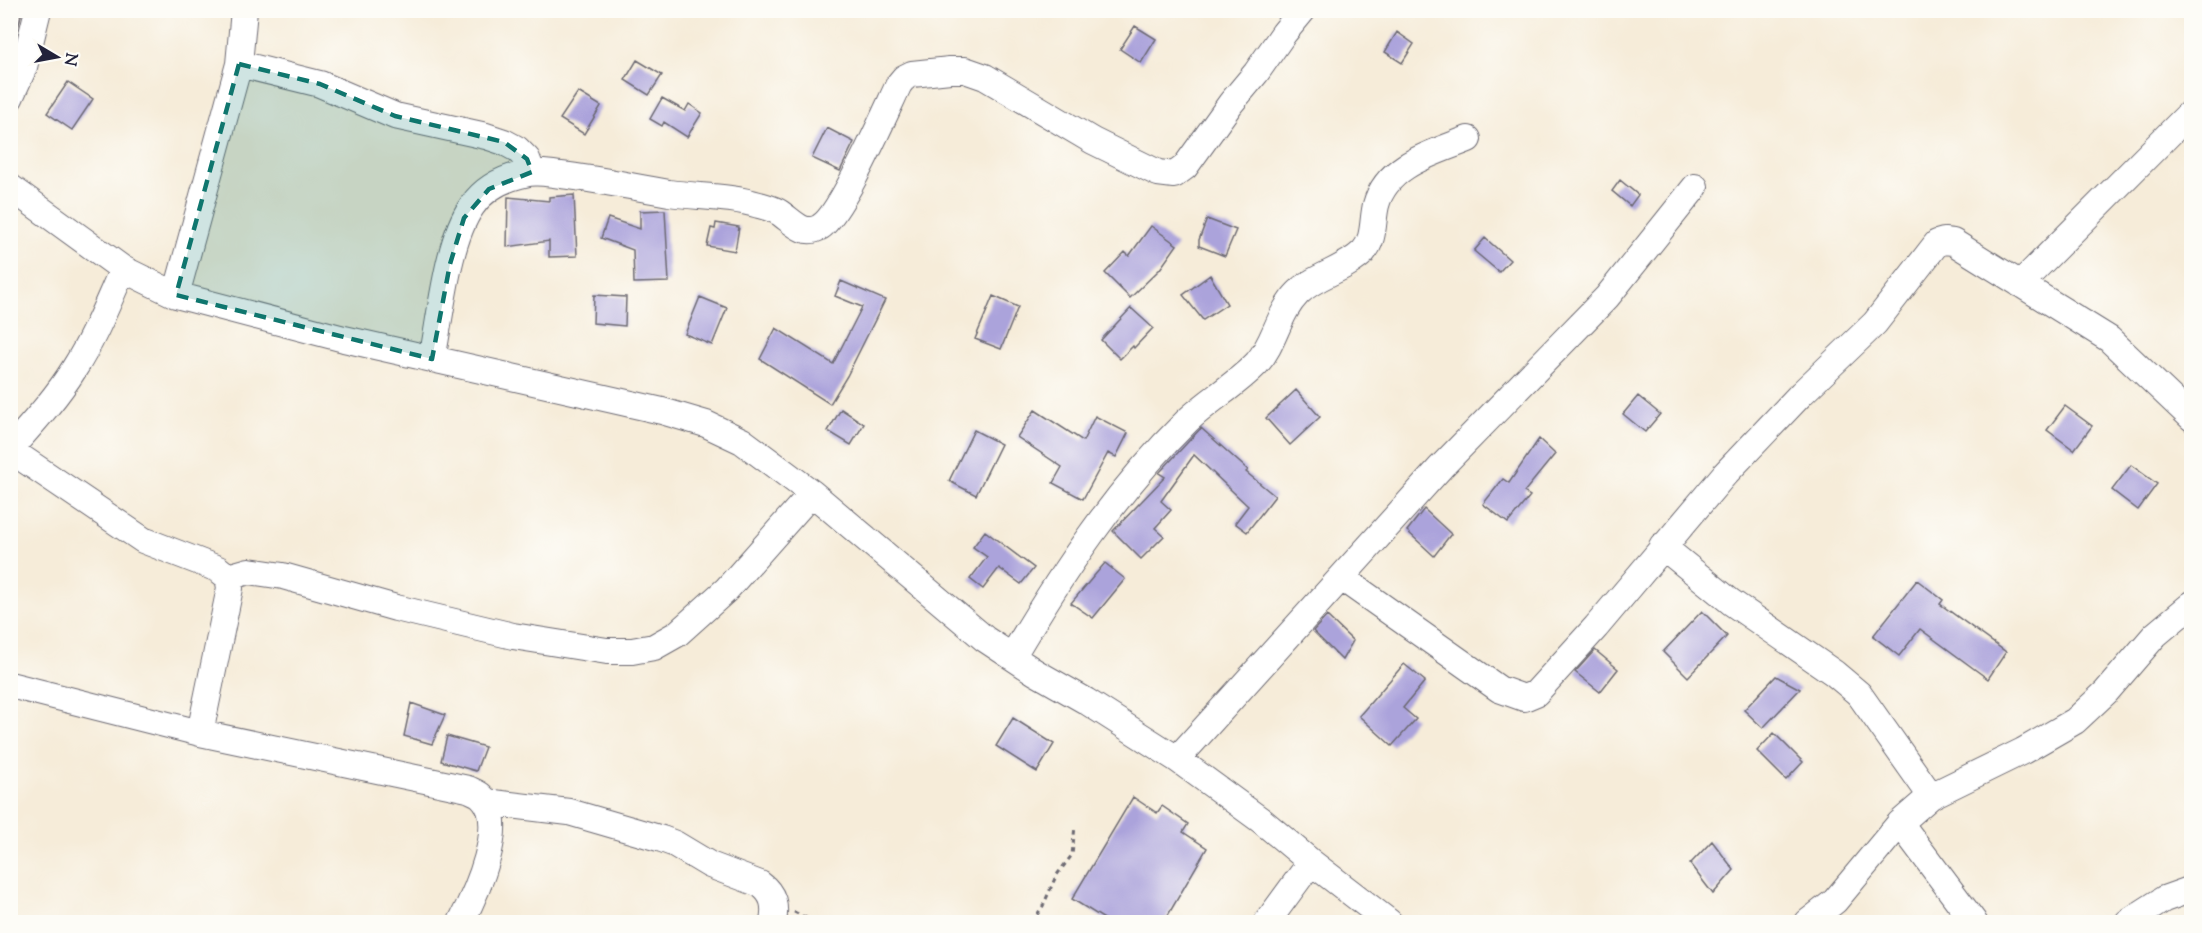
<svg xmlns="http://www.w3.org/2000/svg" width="2202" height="933" font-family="'Sorts Mill Goudy',serif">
<rect width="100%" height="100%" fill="#fdfcf7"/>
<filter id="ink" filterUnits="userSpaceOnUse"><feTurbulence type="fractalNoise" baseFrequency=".0167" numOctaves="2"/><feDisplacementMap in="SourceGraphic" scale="12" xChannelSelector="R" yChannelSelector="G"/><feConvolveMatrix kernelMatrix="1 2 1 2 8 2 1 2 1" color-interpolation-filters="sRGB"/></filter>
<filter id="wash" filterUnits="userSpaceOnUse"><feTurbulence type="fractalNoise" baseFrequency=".008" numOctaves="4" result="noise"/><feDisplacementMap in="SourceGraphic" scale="24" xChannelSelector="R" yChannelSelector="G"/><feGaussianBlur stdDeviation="1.35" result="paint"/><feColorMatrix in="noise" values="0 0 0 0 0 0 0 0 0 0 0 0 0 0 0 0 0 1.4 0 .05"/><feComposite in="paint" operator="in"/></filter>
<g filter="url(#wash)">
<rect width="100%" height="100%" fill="#f6ecd9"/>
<g id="blocks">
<path fill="#aba3db" d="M10 10H15L21 15 15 40 10 50Z
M1135 26 1156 39 1141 63 1120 49Z
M1397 32 1414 44 1402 63 1385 52Z
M637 60 662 75 649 95 625 80Z
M68 82 93 99 72 130 47 113Z
M578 92 601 106 584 134 560 119Z
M662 98 685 111 689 104 702 113 687 137 664 122 662 126 650 119Z
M827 128 854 142 840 171 812 158Z
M1620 180 1638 195 1630 206 1612 191Z
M574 195 577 256 549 257V241L507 247 508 197 549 201V197Z
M665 210 669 282 634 283 633 250 601 238 608 218 640 229V211Z
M1207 219 1236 230 1225 256 1199 246V240Z
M716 223 739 227 735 251 707 246 711 228 715 229Z
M1151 226 1177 245 1160 269 1130 298 1105 273 1125 252 1129 256Z
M1485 238 1510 260 1499 272 1474 251Z
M1210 275 1227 304 1203 320 1183 295Z
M841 281 885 300 847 376 830 404 760 359 776 328 833 364 862 307 835 296Z
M594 295 626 297 625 326 593 323Z
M993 296 1018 307 1001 349 975 339Z
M700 297 727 308 712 345 685 334Z
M1131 308 1153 328 1134 348 1133 346 1120 359 1101 340Z
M1296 390 1320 417 1290 445 1266 418Z
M1638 396 1660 414 1645 432 1623 414Z
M2065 406 2092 426 2074 450 2047 430Z
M841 409 864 424 851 445 828 431Z
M1035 410 1083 441 1095 416 1128 433 1116 457 1108 453 1083 499 1053 483 1062 467 1017 437Z
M1201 428 1248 470 1246 472 1275 496 1247 532 1235 523 1248 506 1194 455 1161 501 1171 510 1155 528 1164 536 1141 559 1113 531 1165 477 1159 473Z
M974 430 1001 444 976 495 949 481Z
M1539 439 1555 454 1524 492 1530 496 1508 523 1483 504 1503 479 1509 483Z
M2131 465 2157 484 2138 510 2112 490Z
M1424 509 1451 534 1434 556 1407 531Z
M985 531 1034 568 1021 584 999 568 983 589 970 579 987 557 973 547Z
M1105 563 1125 579 1093 618 1071 603Z
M1917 580 1943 600 1940 604 2006 652 1988 679 1920 629 1899 656 1873 636Z
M1702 611 1727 636 1688 677 1663 652Z
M1327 616 1353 641 1342 660 1313 631Z
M1595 650 1618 669 1600 692 1575 672Z
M1404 664 1425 681 1403 708 1416 719 1392 746 1359 716Z
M1776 676 1800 689 1763 728 1744 710Z
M411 703 445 715 432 744 404 736Z
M1013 718 1054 744 1037 772 996 746Z
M1774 733 1803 762 1786 780 1757 751Z
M447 736 485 747 476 771 441 761Z
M1133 797 1157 813 1162 806 1188 824 1183 832 1207 848 1164 922H1109L1072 899Z
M1712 841 1734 870 1713 894 1690 864Z"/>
</g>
</g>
<g filter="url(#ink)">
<use href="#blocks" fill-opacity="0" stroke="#6c6972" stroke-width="1.5"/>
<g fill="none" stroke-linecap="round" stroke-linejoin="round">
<g stroke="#6c6972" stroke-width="28">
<path id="minor" d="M239 64 320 84 395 116 486 136 504 142 517 149 527 159 532 172
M10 98 24 67 38 10
M10 187 123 269 176 295 344 339 662 411 706 424 742 441 812 493 985 639 1035 672 1086 701 1177 759 1262 821 1311 862 1389 922
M2020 284 2192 111
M176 295 239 64 244 10
M432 359C441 316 447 241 472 206 485 187 507 177 529 173 539 171 551 174 561 175 597 179 633 187 669 193 698 197 731 196 759 205 766 207 774 209 780 213 792 221 804 237 820 227 841 215 886 111 899 84L904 78 912 74 950 70H965L985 77 1093 141 1158 173 1174 175 1185 167 1231 103 1256 73 1284 33 1303 10
M10 449C33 423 56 398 74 369 94 338 108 302 123 269
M10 450 143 540 218 569 228 577 230 588 200 733
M1662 546 1731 602 1834 673 1859 694 1931 796
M228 577 249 571 283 576 396 608 513 636 607 651H632L654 647 677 634 726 590 812 493
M1342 578 1499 689 1524 698 1536 693 1596 627 1725 474 1802 393 1875 323 1937 243 1944 241 1953 242 2109 339 2192 418
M1012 657C1062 572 1116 491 1187 421 1209 400 1236 385 1257 363 1275 343 1278 313 1298 293 1316 275 1345 270 1363 252 1375 239 1372 221 1376 205 1387 164 1434 153 1468 139
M10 685 200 733 468 789C472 791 478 793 481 796 510 821 475 895 461 922
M1177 759 1441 467 1607 297 1695 187
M486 802 569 812 662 839 675 844 710 865 760 884C774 894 776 906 773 922
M1900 823 1974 922
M1267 922 1311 862
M1808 922 1835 901 1900 823 1931 796 2023 751 2075 721 2106 692 2155 635 2192 604
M2128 922 2164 899 2192 889"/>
</g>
<path stroke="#6c6972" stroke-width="3" stroke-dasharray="4.5 4.5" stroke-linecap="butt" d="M794 912 815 922
M1032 922 1043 906 1056 876 1072 855 1075 826"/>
<use href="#minor" stroke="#fff" stroke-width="26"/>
</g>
</g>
<path fill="#0f766e" fill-opacity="0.2" stroke="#0f766e" stroke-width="4.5" stroke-dasharray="12 8" stroke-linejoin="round" d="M239 64 320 84 395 116 504 142 527 159 532 172 489 189 464 218 450 264 432 359 176 295Z"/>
<rect width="2202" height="933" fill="none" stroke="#fdfcf7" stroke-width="36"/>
<g transform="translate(57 57) rotate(100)" stroke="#fdfcf7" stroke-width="4.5" paint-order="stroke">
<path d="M0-4.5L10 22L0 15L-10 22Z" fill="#22223b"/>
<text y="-9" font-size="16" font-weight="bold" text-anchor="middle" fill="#22223b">N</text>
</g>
</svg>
